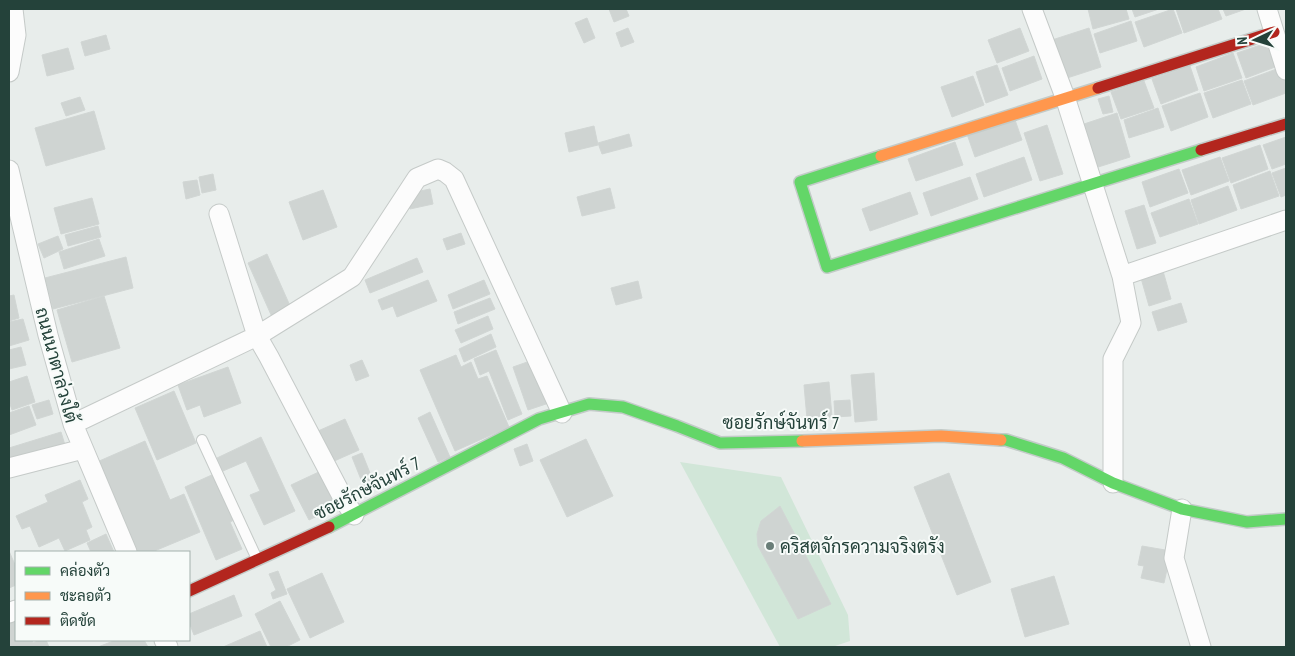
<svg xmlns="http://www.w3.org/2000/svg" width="1295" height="656" font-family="'PT Sans Narrow',Sarabun,sans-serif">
<rect width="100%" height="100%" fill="#e8edeb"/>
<path fill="#d1e6d8" d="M680 462 781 477 848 615 850 641 832 647H780Z"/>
<path fill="#cfd4d2" stroke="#d1d6d4" d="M609 9H626L629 16 614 22Z
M1088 9H1126L1129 19 1093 29Z
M1132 9H1159L1135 17Z
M1173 9 1182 33 1144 47 1135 22Z
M1176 9H1218L1222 19 1184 33Z
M1223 9H1246L1226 16Z
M587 18 595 38 584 43 575 23Z
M1131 21 1137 41 1100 53 1094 34Z
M628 28 634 42 621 47 616 33Z
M1020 28 1029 51 997 63 988 40Z
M1089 28 1101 67 1064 79 1052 40Z
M106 35 110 49 85 56 81 42Z
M1275 40 1283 64 1246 78 1237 53Z
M68 48 74 69 47 76 42 55Z
M1233 53 1242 78 1204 91 1196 67Z
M1034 56 1042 79 1010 91 1002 68Z
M997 65 1008 95 986 103 976 72Z
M1190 66 1198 90 1161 104 1152 79Z
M1282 67 1286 79V93L1253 105 1244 81Z
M973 76 984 105 952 117 941 87Z
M1242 80 1251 104 1213 118 1204 93Z
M1144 81 1154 108 1121 119 1111 92Z
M1200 93 1208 117 1171 131 1162 106Z
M1109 96 1113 112 1103 114 1098 99Z
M80 97 85 110 66 116 61 103Z
M1158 108 1164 127 1129 138 1124 120Z
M94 111 105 149 46 166 35 128Z
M1117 113 1130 157 1095 168 1081 125Z
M1014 117 1022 140 975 157 967 134Z
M1047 125 1063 174 1040 181 1024 133Z
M594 126 598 145 569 152 565 133Z
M629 134 632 146 602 154 598 143Z
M1286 137V164L1272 169 1263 145Z
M955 142 963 165 916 181 908 159Z
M1260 145 1268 169 1231 183 1222 158Z
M1024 157 1032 180 984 197 976 174Z
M1220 157 1229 181 1191 195 1182 170Z
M1286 168V195L1281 197 1272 173Z
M1179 169 1188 193 1150 207 1142 182Z
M1270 171 1279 196 1241 209 1233 185Z
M213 174 216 190 202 193 199 177Z
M970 177 978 199 931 216 923 193Z
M197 180 200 195 186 199 183 182Z
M1228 186 1237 210 1199 224 1191 200Z
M610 188 615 208 582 216 577 197Z
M430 189 433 204 410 209 406 194Z
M323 190 337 227 303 240 289 202Z
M910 192 918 214 870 231 862 209Z
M92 198 99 224 61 234 54 208Z
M1189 199 1198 224 1160 237 1151 213Z
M1144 205 1156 243 1137 249 1125 211Z
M98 226 101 237 68 246 65 235Z
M461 233 465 244 447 250 443 239Z
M58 236 63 249 44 258 38 244Z
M99 239 105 256 64 269 59 252Z
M267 254 291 308 272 317 248 263Z
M126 257 133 288 53 309 45 278Z
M417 258 423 272 370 293 365 280Z
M1163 271 1171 299 1149 306 1141 278Z
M428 280 437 301 397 317 393 306 382 310 378 300Z
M484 280 490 294 453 309 448 295Z
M638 281 642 298 616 305 611 288Z
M14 295 19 318 9 321V296Z
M104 296 120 348 72 362 57 310Z
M490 298 495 309 458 324 454 312Z
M1181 303 1187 322 1158 331 1152 312Z
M488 316 493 329 461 343 455 330Z
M23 319 29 340 9 346V322Z
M491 334 496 347 464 362 459 349Z
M21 347 26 365 9 369V350Z
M496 350 522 414 508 420 489 371 480 375 474 359Z
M456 355 461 367 471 362 478 379 487 376 509 427 455 451 420 370Z
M362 360 369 376 356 381 350 365Z
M533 360 549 403 528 410 513 367Z
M228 367 241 403 204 417 200 405 187 410 178 385Z
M874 373 877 420 855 422 851 375Z
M27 376 35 402 12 410 9 401V382Z
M829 382 832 417 807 419 804 385Z
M174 391 196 443 157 460 135 408Z
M49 400 53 414 37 419 32 405Z
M850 400 851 416 835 417 834 401Z
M29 406 36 425 9 435V413Z
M430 412 450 457 438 462 418 418Z
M345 419 359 450 332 462 318 431Z
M61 432 65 445 9 464V448Z
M261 437 295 511 264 525 250 495 260 491 246 461 223 471 217 458Z
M586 439 613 496 567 517 540 460Z
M145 441 170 500 184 494 200 532 152 552H135L97 462Z
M527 444 533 461 520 466 514 449Z
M362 453 374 483 364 487 352 457Z
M323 470 340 505 309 520 291 485Z
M949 473 991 582 957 595 914 487Z
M214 474 234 520 230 522 242 549 216 560 185 487Z
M80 480 88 499 82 502 92 527 86 530 90 540 65 551 59 538 39 547 30 526 22 529 16 516 48 502 45 495Z
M780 506 831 604 798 619 758 546 757 534 761 521Z
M106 534 114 552H91L87 543Z
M1142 546 1171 551 1164 583 1141 578 1144 566 1138 565Z
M9 551 16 567V585L9 588Z
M278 571 287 594 273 599 271 593 276 590 269 574Z
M322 573 344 622 310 638 287 589Z
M1054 576 1069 624 1025 637 1011 589Z
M234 595 242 616 194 635 189 622V614Z
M280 601 300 640 286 647H271L255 614Z
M16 618V640H32L33 643 40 640H46L49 647H9V621Z
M260 631 267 647H223Z
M116 640H144L148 647H98Z"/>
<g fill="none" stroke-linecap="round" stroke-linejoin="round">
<g stroke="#c5cac8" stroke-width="12">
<path id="lane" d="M202 440 257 559"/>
</g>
<g stroke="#c5cac8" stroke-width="21">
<path id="street" d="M1032 9 1065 97 1093 185 1122 276 1131 323 1113 359V483
M1267 9 1286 70
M9 72 16 35 13 9
M9 170 48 335 73 424 127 552
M219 214 257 336 269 357 344 500 354 515
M1122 276 1286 220
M73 424 257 336 352 277 417 178 438 169 445 172 454 179 562 413
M9 468 83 449
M1182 509 1174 558 1201 647
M9 613 16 610
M164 640 168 647"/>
</g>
<g stroke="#c3cbc8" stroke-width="14">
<path id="fast" d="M881 156 800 182 827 267 1201 150
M1001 440H1006L1063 458 1113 483 1182 509 1247 522 1286 519
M329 527 539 419 589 404 623 407 677 426 720 443 802 441"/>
</g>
<g stroke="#c3cbc8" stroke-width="14">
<path id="slow" d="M881 156 1098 88
M802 441 941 436 1001 440"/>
</g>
<g stroke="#c3cbc8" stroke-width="14">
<path id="jam" d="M1098 88 1274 32
M1201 150 1286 124
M189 591 329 527"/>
</g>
<use href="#lane" stroke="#fcfcfc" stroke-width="10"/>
<use href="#street" stroke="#fcfcfc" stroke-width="19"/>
<use href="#fast" stroke="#63d668" stroke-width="11"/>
<use href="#slow" stroke="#ff974d" stroke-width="11"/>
<use href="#jam" stroke="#b3261e" stroke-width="11"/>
</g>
<circle fill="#697e78" stroke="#f7fbf9" stroke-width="2" cx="770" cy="546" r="5"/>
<g text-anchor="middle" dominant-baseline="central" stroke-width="4" stroke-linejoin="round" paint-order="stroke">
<g font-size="18" fill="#24423a" stroke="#f7fbf9">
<text transform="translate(57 365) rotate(75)">ถนนนาตาล่วงใต้</text>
<text x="781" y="422">ซอยรักษ์จันทร์ 7</text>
<text transform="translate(367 488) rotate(-27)">ซอยรักษ์จันทร์ 7</text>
</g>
<g font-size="18" fill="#24423a" stroke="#f7fbf9" text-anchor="start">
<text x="780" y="546">คริสตจักรความจริงตรัง</text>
</g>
</g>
<rect width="1295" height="656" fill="none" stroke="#24423a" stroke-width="20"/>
<rect x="15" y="551" width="175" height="90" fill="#f7fbf9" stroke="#a3b1ad"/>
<rect x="25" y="567" width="25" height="8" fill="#63d668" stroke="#a3b1ad"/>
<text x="60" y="576" font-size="15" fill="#24423a">คล่องตัว</text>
<rect x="25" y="592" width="25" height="8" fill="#ff974d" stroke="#a3b1ad"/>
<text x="60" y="601" font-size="15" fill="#24423a">ชะลอตัว</text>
<rect x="25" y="617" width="25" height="8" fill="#b3261e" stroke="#a3b1ad"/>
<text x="60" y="626" font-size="15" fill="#24423a">ติดขัด</text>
<g transform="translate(1255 40) rotate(266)" stroke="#f7fbf9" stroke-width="4" paint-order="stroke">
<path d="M0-4L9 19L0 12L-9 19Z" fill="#24423a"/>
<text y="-8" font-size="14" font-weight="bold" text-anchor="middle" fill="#24423a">N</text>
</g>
</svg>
